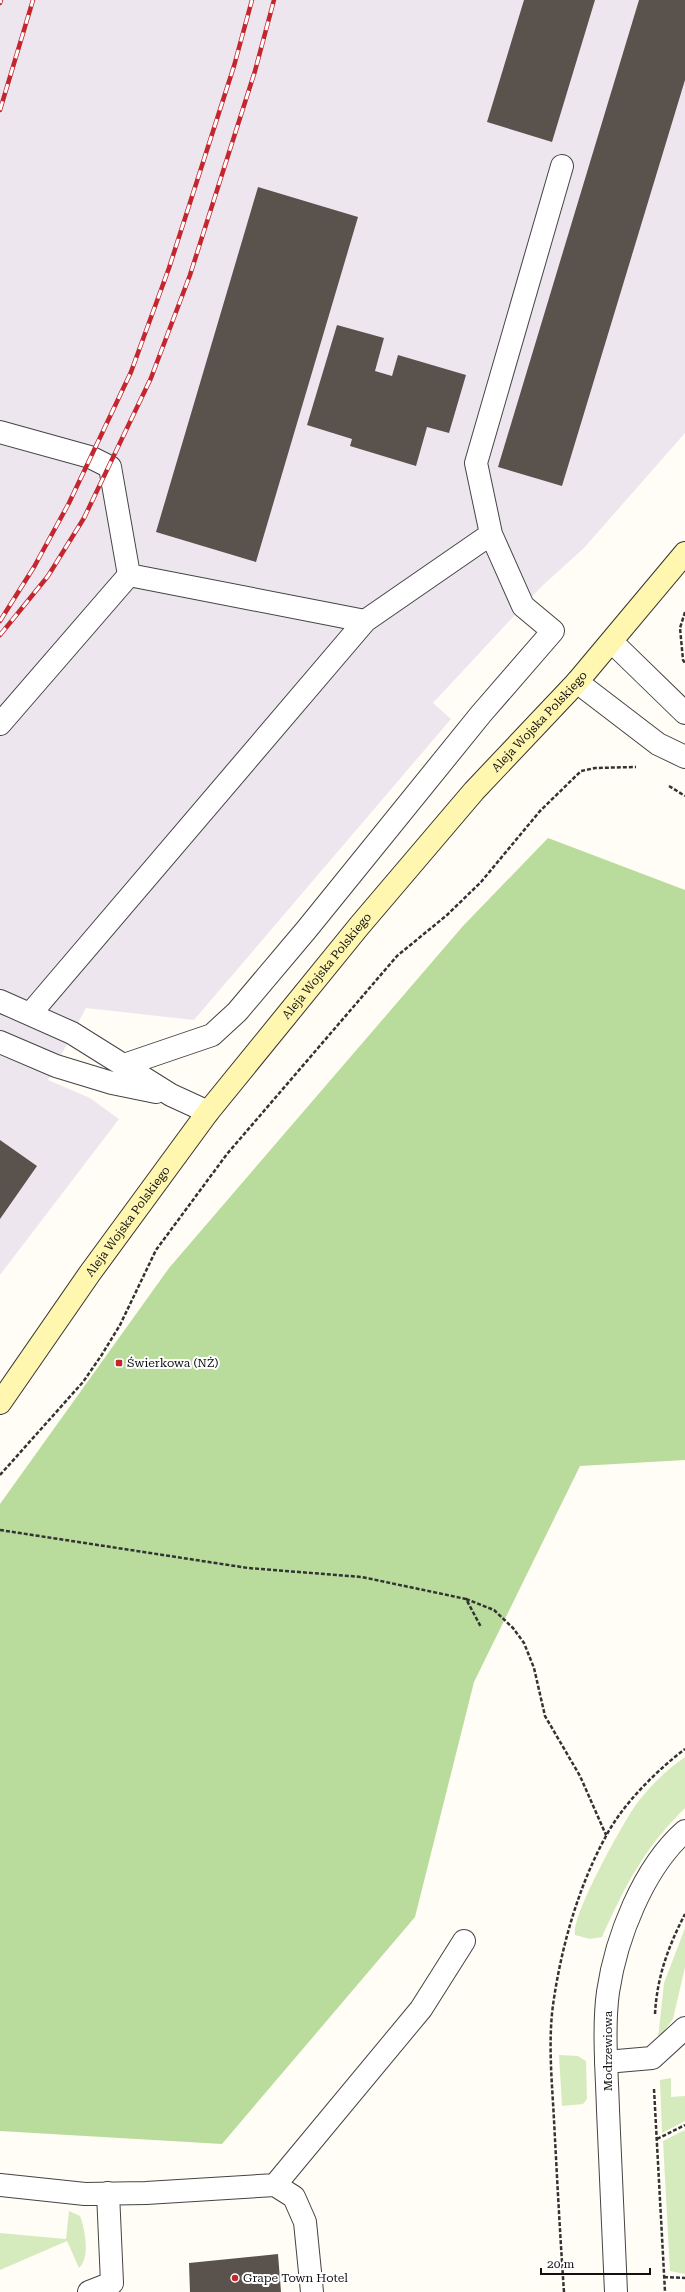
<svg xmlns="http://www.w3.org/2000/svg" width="685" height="2292" font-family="'Roboto Serif',serif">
<rect width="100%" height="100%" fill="#fffdf5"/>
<path fill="#eee6ef" d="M0 0H685V433L584 548 541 587 433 703 451 719 194 1020 86 1008 48 1080 90 1098 119 1119 0 1275Z"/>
<path fill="#d5ebbd" d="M685 1757V1808C644 1848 625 1886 602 1937L590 1939 575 1935C571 1916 622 1825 635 1806 648 1788 666 1770 685 1757Z
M685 1928V1967L673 2019 658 2039 664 1983Z
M559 2055 578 2056 586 2061 587 2099 583 2104 562 2106Z
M671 2078V2097L685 2096V2121L662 2133 660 2080Z
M685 2130V2274L670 2271 663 2141Z
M69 2211 80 2216C85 2229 90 2256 80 2267L79 2268 67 2241 0 2270V2233L66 2239Z"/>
<path fill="#b9dc9c" d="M548 838 685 890V1460L580 1466 474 1682 415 1917 222 2144 0 2131V1504L169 1268 463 926Z"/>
<path fill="#5a524d" d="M524 0H595L552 142 487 122Z
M639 0H685V80L562 486 498 467Z
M258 187 358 217 256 562 156 532Z
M337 325 384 338 375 371 392 376 398 355 466 375 449 433 427 427 416 466 350 446 352 439 307 425Z
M0 1140 37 1166 0 1219Z
M278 2254 281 2292H190L189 2263Z"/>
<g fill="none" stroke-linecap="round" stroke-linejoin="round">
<g stroke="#444" stroke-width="24">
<path id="lane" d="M0 432 90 457 110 467 129 575 365 621 491 534
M0 724 129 575
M0 1001 72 1033 171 1095 208 1112
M31 1013 365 621
M0 1042 56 1066 112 1083 156 1092
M124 1065 212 1035 237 1012 307 929 481 714 553 631 523 606 491 534 476 463 562 166
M606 2062 652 2058 685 2028
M0 2185 85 2194 146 2193 275 2185 294 2197 305 2222 312 2292
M275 2185 421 2009 464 1941
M89 2292 112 2283 108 2193"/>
</g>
<g stroke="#444" stroke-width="24">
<path id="street" d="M612 642 685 713
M577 682 658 744 685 757
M616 2292C613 2231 611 2171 608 2110 607 2074 603 2028 608 1992 616 1938 643 1868 685 1831"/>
</g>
<g stroke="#333" stroke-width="24">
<g id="secondary">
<path id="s1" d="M0 1403 90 1273 208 1112 360 925 474 791 577 682 685 553"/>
</g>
</g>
<path stroke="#333" stroke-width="2.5" stroke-dasharray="4 2" stroke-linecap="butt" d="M685 612 680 628 683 660 685 663
M669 786 685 796
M0 1475 83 1382 101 1356 120 1325 156 1250 227 1154 397 956 447 915 481 882 540 811 581 771 595 768 636 767
M0 1530 248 1568 362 1577 466 1599 481 1627
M466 1599 494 1610 513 1628 524 1643 534 1668 545 1716 580 1776 606 1835
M655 2014C657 1977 668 1947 685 1914
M654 2089 665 2292
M657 2139 685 2125
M664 2277 685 2278
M564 2292C560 2235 557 2177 554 2120 552 2082 548 2043 553 2005 561 1948 578 1887 606 1836 623 1804 656 1771 685 1749"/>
<use href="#lane" stroke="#fff" stroke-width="22"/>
<use href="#street" stroke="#fff" stroke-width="22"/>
<use href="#secondary" stroke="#fff6b0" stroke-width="22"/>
<g stroke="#c4262e" stroke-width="4.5">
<path id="rail" d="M0 3 1 0
M0 110 33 0
M0 621 34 567 69 503 131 372 169 268 234 66 252 0
M0 635 48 576 84 518 151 378 190 275 255 71 274 0"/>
</g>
<use href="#rail" stroke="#fff" stroke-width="3" stroke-dasharray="9" stroke-linecap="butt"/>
</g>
<g fill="#c4262e" stroke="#fff" stroke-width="1.5">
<rect x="115" y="1359" width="8" height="8" rx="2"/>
<circle cx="235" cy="2278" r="4"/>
</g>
<g text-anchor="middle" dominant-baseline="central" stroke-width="4" stroke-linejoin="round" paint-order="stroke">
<g font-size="12" fill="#111" stroke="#fff">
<text stroke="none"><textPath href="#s1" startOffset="870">Aleja Wojska Polskiego</textPath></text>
<text stroke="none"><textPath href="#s1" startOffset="546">Aleja Wojska Polskiego</textPath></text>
<text stroke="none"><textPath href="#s1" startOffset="222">Aleja Wojska Polskiego</textPath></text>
<text transform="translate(608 2051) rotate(-90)">Modrzewiowa</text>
</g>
<g font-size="12" fill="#111" stroke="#fff" text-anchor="start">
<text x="127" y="1363">Świerkowa (NŻ)</text>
<text x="243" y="2278">Grape Town Hotel</text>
</g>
</g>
<path d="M541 2268v6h109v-6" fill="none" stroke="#111111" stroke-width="2"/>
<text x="547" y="2268" font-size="12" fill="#111111" stroke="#ffffff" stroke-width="3" paint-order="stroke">20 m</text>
</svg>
